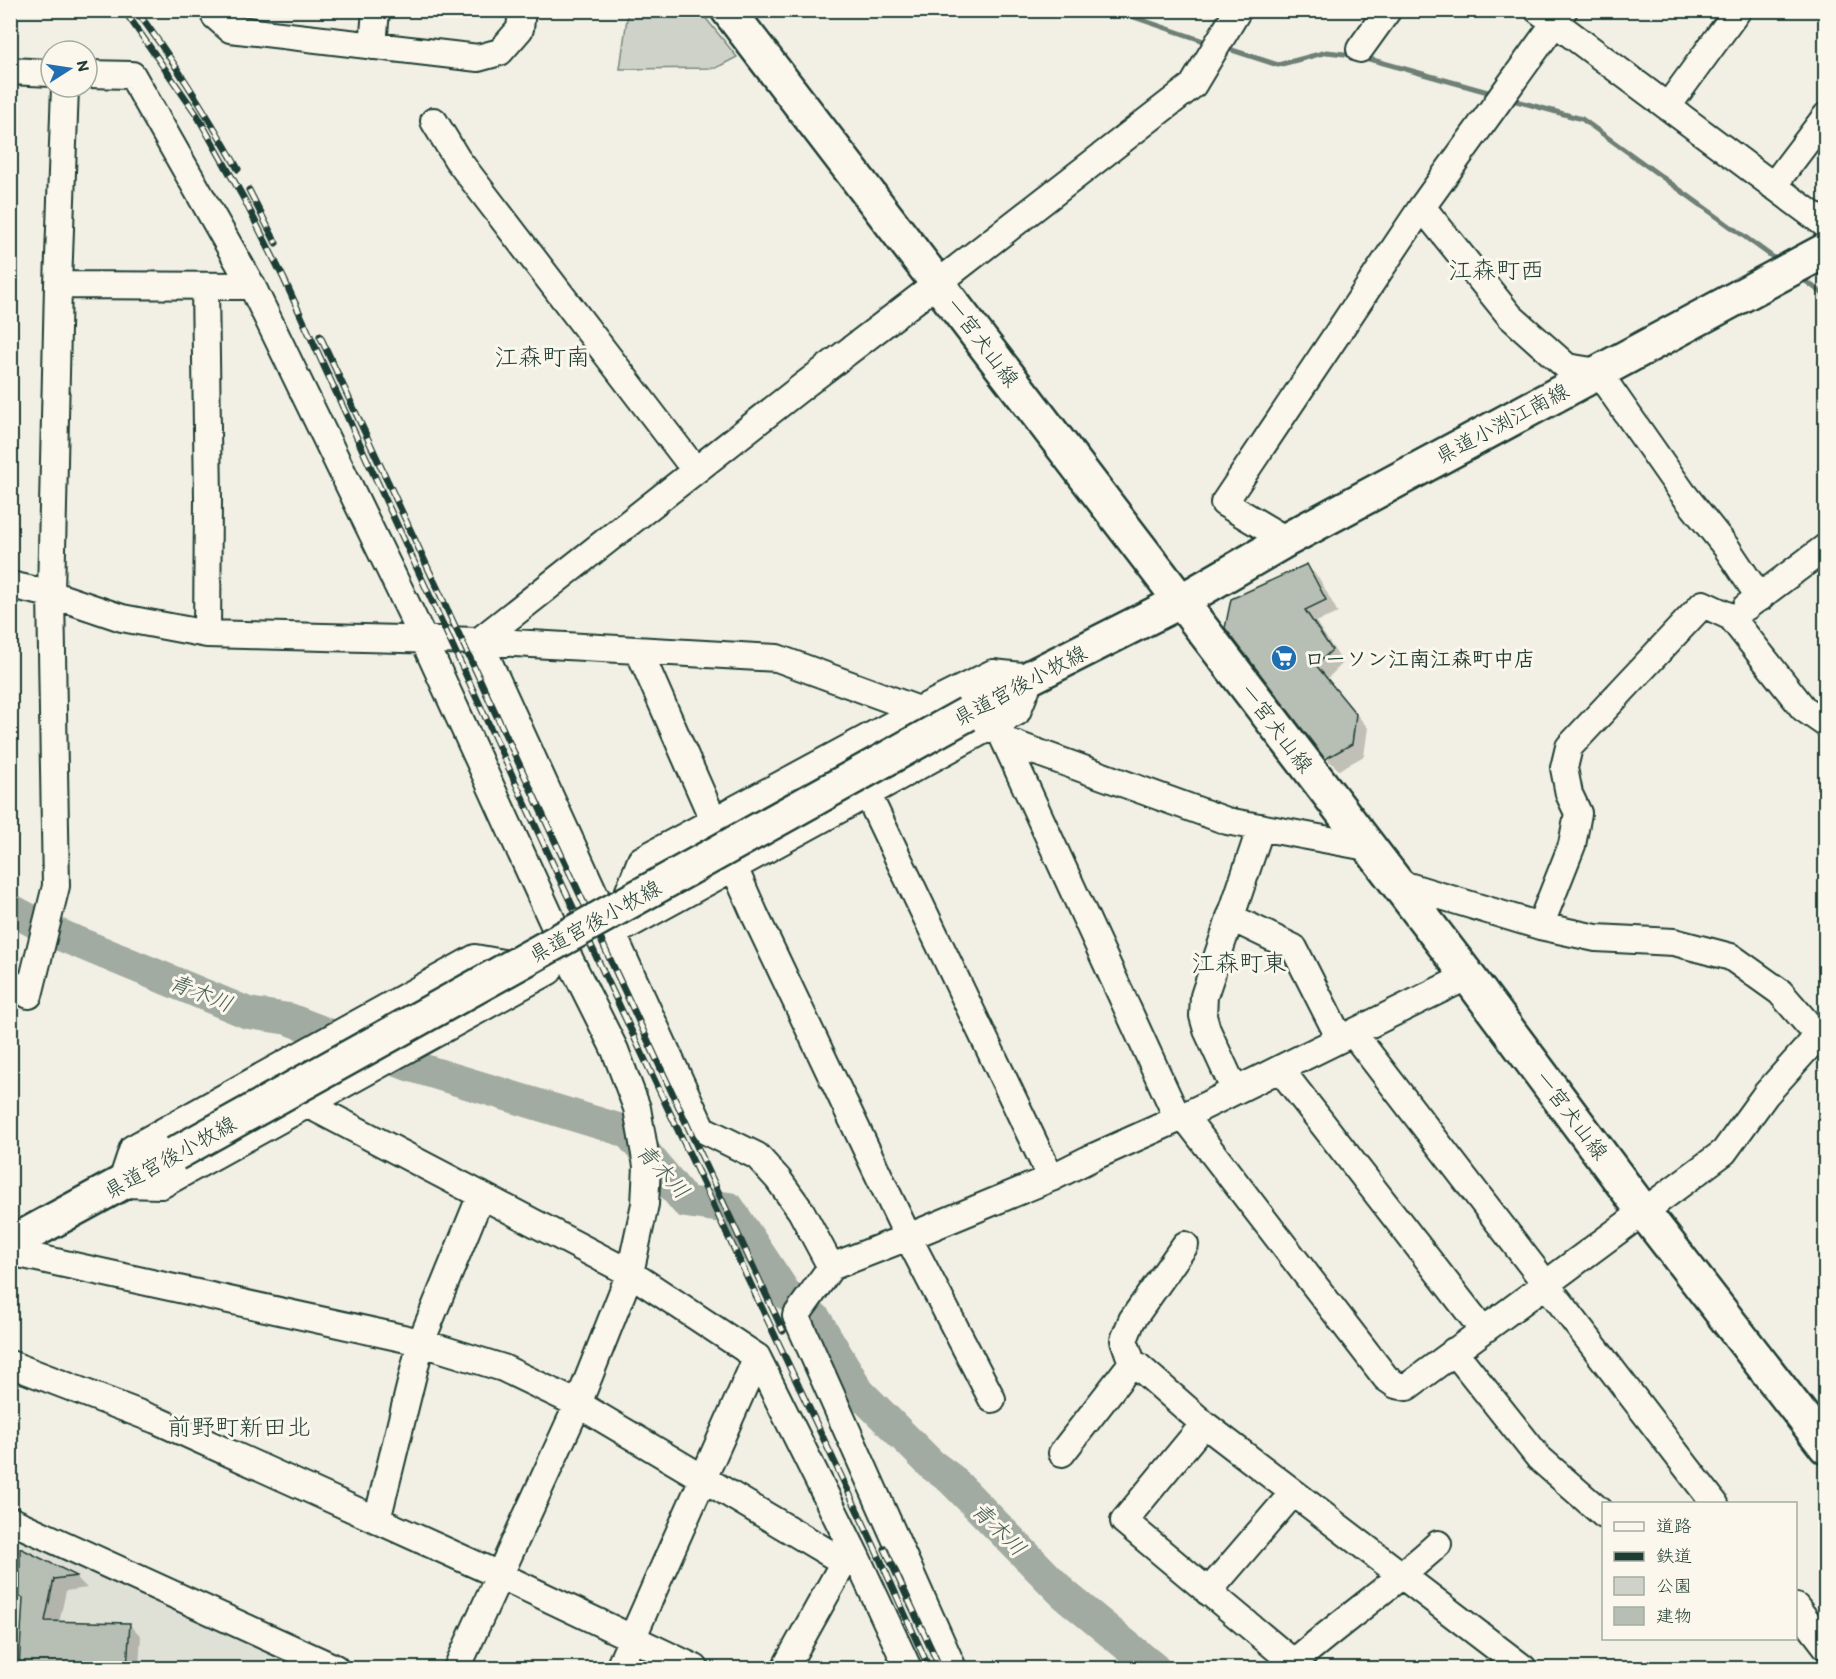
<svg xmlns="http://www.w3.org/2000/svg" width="1836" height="1679" font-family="Itim,'Klee One',sans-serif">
<rect width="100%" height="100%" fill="#f2f0e5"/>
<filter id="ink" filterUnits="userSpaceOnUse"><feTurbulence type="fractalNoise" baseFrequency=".0167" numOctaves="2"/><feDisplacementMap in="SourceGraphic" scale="12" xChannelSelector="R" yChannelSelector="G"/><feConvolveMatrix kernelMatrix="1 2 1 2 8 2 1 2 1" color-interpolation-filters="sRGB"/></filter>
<g filter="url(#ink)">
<path fill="#e0e1d6" d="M11 1531 310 1668H11Z"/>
<path fill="#cfd2c8" stroke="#77887e" stroke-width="1.5" d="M628 11H700L737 57 716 68 620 69Z"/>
<path fill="#0003" d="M1306 565 1319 578 1338 613 1316 622 1343 663 1327 679 1368 728 1364 756 1339 770 1326 758 1227 628Z
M22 1551 76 1577 87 1588 66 1591 59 1623 129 1624 141 1636 139 1668H21L24 1599 22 1597Z"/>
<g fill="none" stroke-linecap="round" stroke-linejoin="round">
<path stroke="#6e7f75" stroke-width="5" d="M1113 10 1201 40
M1232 50 1278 65 1327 52 1353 55
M1362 57 1495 94
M1509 99 1582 119 1781 263
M1800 277 1826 296"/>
<path stroke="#a2aba1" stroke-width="32" d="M10 909 53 932 248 1013 289 1019 411 1066 628 1132 686 1202 729 1208 786 1294 815 1318 859 1392 932 1465 951 1479 1064 1594 1154 1668"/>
</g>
<path fill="#b7beb3" stroke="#1f3d34" stroke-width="1.5" d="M1307 564 1326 600 1305 610 1332 650 1316 665 1356 714 1352 744 1325 759 1225 628 1231 599Z
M20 1548 77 1576 54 1579 45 1621 130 1623 127 1668H19L23 1598 20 1597Z"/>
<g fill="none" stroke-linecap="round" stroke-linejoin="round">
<g stroke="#1f3d34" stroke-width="30">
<path id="minor" d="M215 10V16L230 29 478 58 500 52 520 29 522 10
M1538 10 1826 225
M373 46 376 10
M1360 49 1388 10
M10 71 51 73
M87 74 132 75 252 286 424 640 570 960 615 1050 637 1108 647 1166 645 1204 630 1273 578 1404 457 1668
M1668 106 1738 10
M434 121 457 159 695 470
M1773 186 1826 116
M1422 207 1510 316 1567 367 1598 372 1682 492 1726 547 1760 598
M58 285 252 286
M205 286 208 500 207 634
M1286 540 1224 503 1422 207 1564 10
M10 585 51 594 122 618 207 634 479 641 777 658 919 710
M1746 607 1826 547
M479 641 702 1129 757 1156 778 1179 801 1211 831 1267 908 1237 1051 1178 1091 1158 1178 1119 1468 976
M479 641 803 386 938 283 1193 85 1238 10
M639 651 755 915 908 1237 992 1399
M993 673 1031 677 1017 712 612 934 641 860 919 710Z
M997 724 1178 1119
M1006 741 1227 821 1367 847
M868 795 1051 1178
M1395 882 1540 926 1596 938 1674 942 1731 957 1780 992 1826 1045
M1230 917 1294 948 1340 1039
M1540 926 1572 845 1578 813 1569 794 1564 768 1569 747 1703 604 1731 617 1803 708 1826 724
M475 958 549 971 161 1185 121 1184 133 1148Z
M10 982 29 995 56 886 51 594 58 285 65 87
M1353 1033 1715 1504
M1280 1069 1483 1330
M1235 1091 1207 1030 1203 1016 1204 996 1261 827
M307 1104 630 1273 757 1357 856 1556 908 1668
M1184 1116 1386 1378 1396 1385 1407 1387 1724 1152 1766 1094 1826 1027
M10 1252 416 1341 503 1368 578 1404 844 1562
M831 1267 796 1316 953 1668
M1454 1351 1539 1458 1604 1515
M1132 1363 1124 1340 1132 1320 1185 1245
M10 1364 156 1420 499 1575 695 1668
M1062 1453 1132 1363 1138 1366 1204 1424
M10 1520 335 1668
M377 1520 421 1342 481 1195
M1208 1592 1293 1493
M1796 1607 1826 1646
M619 1668 757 1357
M785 1668 844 1562 856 1556
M1287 1668C1336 1625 1390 1588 1438 1544
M1300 1668 1124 1521 1204 1424 1523 1668"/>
</g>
<g stroke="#1f3d34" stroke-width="38">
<path id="major" d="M728 10 1468 976 1643 1211 1826 1447
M967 714 1031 677 1181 601 1286 540 1826 250
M10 1244 175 1154"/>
</g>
<use href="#minor" stroke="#fbf7ec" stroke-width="26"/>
<use href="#major" stroke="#fbf7ec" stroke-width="33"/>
<g stroke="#1f3d34" stroke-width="7">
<path id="rail" d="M124 10 197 115 244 199 284 279 563 886 875 1548 929 1668
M136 10C174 61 207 114 238 169
M249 190 276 243
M320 336 783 1331
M885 1549 940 1668"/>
</g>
<use href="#rail" stroke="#fbf7ec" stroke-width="4.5" stroke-dasharray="14" stroke-linecap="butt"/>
<g stroke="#1f3d34" stroke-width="38" stroke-linecap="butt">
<path id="major-bridge" d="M175 1154 967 714"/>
</g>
<use href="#major-bridge" stroke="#fbf7ec" stroke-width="33"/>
</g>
</g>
<defs>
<g id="supermarket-disc" transform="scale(1.35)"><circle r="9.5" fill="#1f6fb2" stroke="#fbf7ec"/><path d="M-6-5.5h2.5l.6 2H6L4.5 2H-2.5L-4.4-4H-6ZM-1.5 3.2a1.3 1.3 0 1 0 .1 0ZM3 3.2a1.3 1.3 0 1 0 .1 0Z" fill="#fff"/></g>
</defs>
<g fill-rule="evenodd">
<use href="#supermarket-disc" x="1284" y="658"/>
</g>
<g text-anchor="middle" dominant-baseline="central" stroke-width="6" stroke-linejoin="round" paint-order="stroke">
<g font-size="21" fill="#1f3d34" stroke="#fbf7ec">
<text transform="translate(983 342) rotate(53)">一宮犬山線</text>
<text transform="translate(1502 423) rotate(-28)">県道小渕江南線</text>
<text transform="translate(1020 685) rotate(-28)">県道宮後小牧線</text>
<text transform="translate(1277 728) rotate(53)">一宮犬山線</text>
<text transform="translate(595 921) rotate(-29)">県道宮後小牧線</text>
<text transform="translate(1572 1115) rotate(53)">一宮犬山線</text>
<text transform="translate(170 1157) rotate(-29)">県道宮後小牧線</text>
</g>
<g font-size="21" font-weight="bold" fill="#1f3d34" stroke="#fbf7ec" text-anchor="start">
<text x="1304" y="658">ローソン江南江森町中店</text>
</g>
<g font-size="22" font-style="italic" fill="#465e55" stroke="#fbf7ec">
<text transform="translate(201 993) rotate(22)">青木川</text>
<text transform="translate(663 1171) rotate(47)">青木川</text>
<text transform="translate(999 1529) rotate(45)">青木川</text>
</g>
<g font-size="24" fill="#1f3d34" stroke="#fbf7ec">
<text x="1496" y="269">江森町西</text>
<text x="542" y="356">江森町南</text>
<text x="1239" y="962">江森町東</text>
<text x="239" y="1426">前野町新田北</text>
</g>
</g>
<rect width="1836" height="1679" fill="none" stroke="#fbf7ec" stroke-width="36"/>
<rect x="18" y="18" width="1800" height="1643" fill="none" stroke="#1f3d34" stroke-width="2" filter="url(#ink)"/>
<rect x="1602" y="1502" width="195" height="138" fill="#fbf7ec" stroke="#a3ada2" stroke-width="1.5"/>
<rect x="1614" y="1522" width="30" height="9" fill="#fbf7ec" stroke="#a3ada2" stroke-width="1.5"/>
<text x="1656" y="1532" font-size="18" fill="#1f3d34">道路</text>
<rect x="1614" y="1552" width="30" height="9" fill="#1f3d34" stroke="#a3ada2" stroke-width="1.5"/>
<text x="1656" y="1562" font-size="18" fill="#1f3d34">鉄道</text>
<rect x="1614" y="1577" width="30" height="18" fill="#cfd2c8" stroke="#a3ada2" stroke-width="1.5"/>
<text x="1656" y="1592" font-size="18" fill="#1f3d34">公園</text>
<rect x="1614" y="1607" width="30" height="18" fill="#b7beb3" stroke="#a3ada2" stroke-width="1.5"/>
<text x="1656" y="1622" font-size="18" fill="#1f3d34">建物</text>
<g transform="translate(69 69) rotate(78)"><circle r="28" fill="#fbf7ec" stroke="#a3ada2" stroke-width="1.5"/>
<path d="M0-4.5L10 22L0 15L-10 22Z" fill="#1f6fb2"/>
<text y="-9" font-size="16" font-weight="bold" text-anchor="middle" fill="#1f3d34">N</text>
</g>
</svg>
